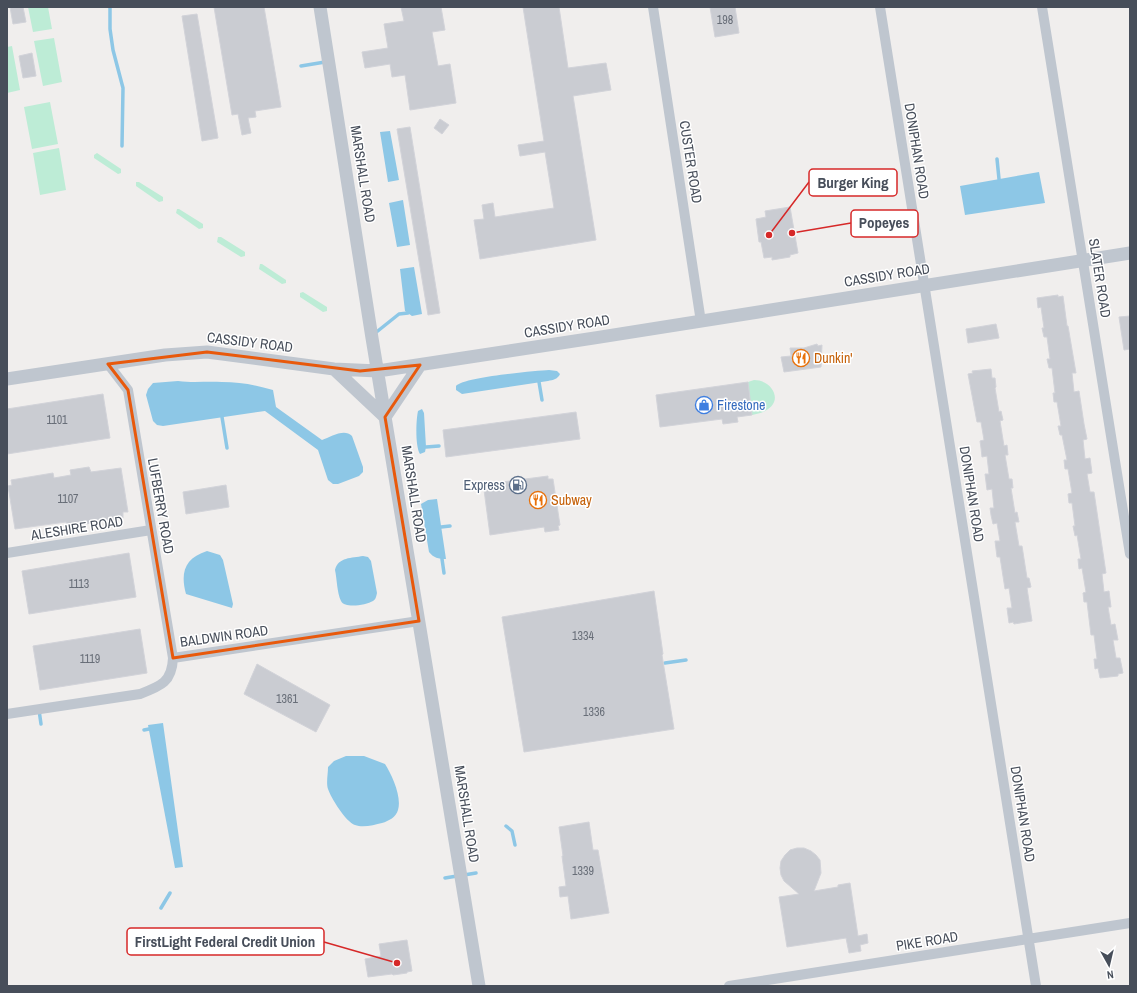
<svg xmlns="http://www.w3.org/2000/svg" width="1137" height="993" font-family="'Archivo Narrow',sans-serif">
<rect width="100%" height="100%" fill="#f0eeed"/>
<path fill="#bdecd6" d="M28 7H48L52 29 33 32Z
M54 38 62 82 43 86 34 41Z
M12 46 20 90 7 93V47Z
M50 102 58 144 32 149 24 107Z
M59 148 66 190 40 195 33 153Z
M97 153 121 169V173L118 174 94 158V155Z
M136 182H139L163 197V201L159 202 136 186Z
M177 209H179L203 224V228L199 229 176 213Z
M218 237H221L245 252V256L241 257 217 242Z
M260 264H262L286 280V283L282 284 259 269Z
M303 292 327 307V311L323 312 300 297V293Z
M754 380C773 380 784 402 765 411 761 413 757 414 752 415L748 382Z"/>
<path fill="#8dc7e6" d="M390 131 399 180 388 182 380 132Z
M1039 172 1045 203 965 215 960 186Z
M403 200 410 245 397 247 389 203Z
M414 267 422 314 412 316 405 311 400 269Z
M549 370 557 371 560 374C558 379 553 380 548 381L462 394 456 390V386C463 377 534 371 549 370Z
M178 381C194 383 207 381 222 382 240 382 256 385 273 390L276 407 322 440C331 437 344 428 352 436L363 467V472L359 476 338 484H333L328 480 318 450 265 411 163 426 157 425 153 421 146 395 148 389 153 383Z
M422 409 424 413 426 447 425 452 420 454C415 446 416 420 418 411Z
M437 499 446 559C438 559 434 558 429 552L421 504 428 500Z
M207 551 220 555 223 560 233 604 232 608 186 594C180 572 185 558 207 551Z
M363 556 368 557 371 561 377 593C376 597 376 599 373 601 366 605 345 609 341 601 337 593 337 579 335 570 338 557 352 558 363 556Z
M163 723 183 867 175 868 148 725Z
M346 756H364L385 764C392 775 402 797 398 810 396 817 389 821 382 823 374 825 363 828 355 825 346 822 331 798 328 789 326 783 328 774 328 767L334 761Z"/>
<g fill="none" stroke-linecap="round" stroke-linejoin="round">
<path stroke="#8dc7e6" stroke-width="3.5" d="M110 7V29L113 50 123 88 122 146
M301 66 325 62
M997 159 999 179
M374 334 399 314 408 313
M539 382 542 400
M222 417 227 448
M426 447 439 446
M441 527 450 526
M442 559 444 573
M665 663 686 660
M39 710 41 724
M144 730 149 729
M506 826 512 831 515 845
M464 875 476 873
M445 878 457 876
M161 908 170 893"/>
</g>
<path fill="#caccd2" stroke="#d2d3d9" d="M10 7H23L26 22 13 24Z
M214 7H264L281 107 255 111 256 117 248 118 251 133 242 135 238 114 232 115Z
M401 7H441L445 30 432 32 438 66 450 64 456 103 410 110 405 75 392 77 390 64 365 68 362 52 388 48 384 24 404 21Z
M523 7H559L568 68 606 63 611 90 573 96 596 240 480 259 474 220 484 219 482 205 493 203 495 217 554 208 545 152 520 156 518 145 544 141Z
M710 7H735L739 33 715 37Z
M197 14 218 138 202 141 182 16Z
M32 53 36 76 23 78 19 56Z
M440 119 449 125 442 134 434 128Z
M410 127 440 313 428 315 397 129Z
M790 207 798 253 790 255V257L772 260V257L764 258 761 242H759L756 219 766 217 765 211Z
M1058 295V297L1063 296 1067 326H1068L1076 373H1072L1074 392 1079 391 1084 424 1087 439 1083 440 1085 459 1090 458 1092 473 1087 474 1090 492H1094L1106 573 1102 574 1104 592 1109 591 1111 607H1108L1111 625 1115 624 1118 640H1113L1116 658H1120L1123 673 1118 674V676L1100 678 1098 668 1095 669 1094 659H1097L1094 635H1091L1087 602H1084L1083 593 1086 592 1082 568 1079 569 1078 559H1081L1077 535 1075 536 1073 526H1075L1072 503H1069L1068 494 1072 493 1068 469H1065L1064 460H1067L1062 435H1060L1058 426H1061L1057 402H1054L1053 393H1055L1052 368H1049L1047 359H1050L1047 337H1044L1042 328H1044L1041 307 1038 308 1037 298Z
M1130 316V349L1124 350 1119 317Z
M996 324 999 338 968 343 966 329Z
M817 344 818 346 822 345 821 367 784 372 781 357 791 356 790 348H804Z
M991 369 992 378H995L996 387 995 388 999 412 1001 411 1003 420 1000 421 1004 446 1007 445 1008 455H1005L1009 479H1012L1013 488H1011L1015 513 1017 512 1019 522H1015L1019 546H1022L1027 578H1029L1031 587 1027 588 1032 621 1014 624 1013 622 1009 623 1007 608H1012L1009 588 1005 589 1000 557H997L995 541H1000L997 523 993 524 991 515 990 508H994L992 489 987 490 985 474H989L987 456 982 457 981 448 980 441 984 440 981 422H977L968 374 973 373 972 371Z
M748 382 752 415 737 417 738 422 723 424 722 419 660 427 656 395Z
M103 394 110 438 7 454V409Z
M576 412 580 439 446 457 443 430Z
M89 467 91 472 121 468 128 512H123V518L67 527 66 522 15 529 8 486 12 485 11 480 53 473 54 478 71 475 70 470Z
M548 476V479H553L560 525 558 526 559 530 545 532 544 527 490 535 484 490 488 489 487 484Z
M226 485 229 507 186 514 183 492Z
M129 553 136 597 29 614 22 571Z
M654 591 663 654 662 655 674 729 524 752 502 617Z
M140 629 147 673 40 690 33 646Z
M257 664 330 705 316 732 244 694Z
M589 822 593 850H598L609 913 571 919 568 896 560 897 559 887 566 886 562 856H563L559 827Z
M797 848H804L811 851 816 855 820 860 821 873 814 891 838 887V885L850 883 858 936 867 934 868 943 860 945 861 951 849 953 846 938 787 947 779 897 799 894 784 881 781 875 780 868 781 861 785 855 790 850Z
M407 940 412 971 407 972V973L393 975 392 974 368 977 365 959 381 956 379 944Z"/>
<g fill="none" stroke-linecap="round" stroke-linejoin="round">
<path stroke="#bfc6cf" stroke-width="10" d="M653 7 701 322
M880 7 1036 986
M1042 7 1130 554
M7 553 151 530
M173 658 419 621
M7 714 140 694C161 686 172 682 173 658L128 390 108 364
M729 986 1130 923"/>
<path stroke="#bfc6cf" stroke-width="13" d="M320 7 372 338 479 986
M334 369 385 417
M7 379 165 355 207 352 334 369 378 371C629 334 879 292 1130 253
M385 417 420 365"/>
</g>
<path fill="none" stroke="#e8590c" stroke-width="3" stroke-linejoin="round" d="M207 352 360 371 420 365 385 417 419 621 173 658 128 390 108 364Z"/>
<defs>
<g id="restaurant-ring" transform="scale(0.9)"><circle r="9.5" fill="#fff" stroke="#e8710a" stroke-width="1.5"/><path d="M-5-6h1v4h1v-4h1v4h1v-4h1v5L-1.5 .5V6h-2V.5L-5-1ZM5-6V6H3V1.5H1.5Q1.5-4 5-6Z" fill="#e8710a"/></g>
<g id="shop-ring" transform="scale(0.9)"><circle r="9.5" fill="#fff" stroke="#3f7fe0" stroke-width="1.5"/><path d="M-5-2.5h2.3a2.7 3.5 0 0 1 5.4 0H5L5.5 6h-11ZM-1.5-2.5h3a1.5 2.3 0 0 0-3 0Z" fill="#3f7fe0"/></g>
<g id="fuel-ring" transform="scale(0.9)"><circle r="9.5" fill="#fff" stroke="#5c6f8a" stroke-width="1.5"/><path d="M-5.5-6h7V0h2V4h1.3V-2.5L3-4.5l.8-.8L6-3V5H2.5V1h-1V6h-7ZM-4.2-4.7v3.2H.2V-4.7Z" fill="#5c6f8a"/></g>
</defs>
<g fill-rule="evenodd">
<use href="#restaurant-ring" x="801" y="358"/>
<use href="#shop-ring" x="704" y="405"/>
<use href="#fuel-ring" x="518" y="485"/>
<use href="#restaurant-ring" x="538" y="500"/>
</g>
<g text-anchor="middle" dominant-baseline="central" stroke-width="3" stroke-linejoin="round" paint-order="stroke">
<g font-size="12" fill="#686e78">
<text x="725" y="20">198</text>
<text x="57" y="420">1101</text>
<text x="68" y="499">1107</text>
<text x="79" y="584">1113</text>
<text x="583" y="636">1334</text>
<text x="90" y="659">1119</text>
<text x="287" y="699">1361</text>
<text x="594" y="712">1336</text>
<text x="583" y="871">1339</text>
</g>
<g font-size="14" fill="#474e5a" stroke="#fff">
<text transform="translate(917 151) rotate(81)">DONIPHAN ROAD</text>
<text transform="translate(691 162) rotate(81)">CUSTER ROAD</text>
<text transform="translate(363 174) rotate(81)">MARSHALL ROAD</text>
<text transform="translate(887 275) rotate(-9)">CASSIDY ROAD</text>
<text transform="translate(1100 278) rotate(81)">SLATER ROAD</text>
<text transform="translate(567 326) rotate(-9)">CASSIDY ROAD</text>
<text transform="translate(250 342) rotate(7)">CASSIDY ROAD</text>
<text transform="translate(414 494) rotate(81)">MARSHALL ROAD</text>
<text transform="translate(972 494) rotate(81)">DONIPHAN ROAD</text>
<text transform="translate(161 506) rotate(80)">LUFBERRY ROAD</text>
<text transform="translate(77 528) rotate(-9)">ALESHIRE ROAD</text>
<text transform="translate(224 636) rotate(-8)">BALDWIN ROAD</text>
<text transform="translate(467 814) rotate(81)">MARSHALL ROAD</text>
<text transform="translate(1023 814) rotate(81)">DONIPHAN ROAD</text>
<text transform="translate(927 941) rotate(-9)">PIKE ROAD</text>
</g>
<g font-size="14" fill="#c56008" stroke="#fff" text-anchor="start">
<text x="814" y="358">Dunkin'</text>
<text x="551" y="500">Subway</text>
</g>
<g font-size="14" fill="#366cbe" stroke="#fff" text-anchor="start">
<text x="717" y="405">Firestone</text>
</g>
<g font-size="14" fill="#4e5e75" stroke="#fff" text-anchor="end">
<text x="505" y="485">Express</text>
</g>
</g>
<path fill="none" stroke="#d62828" stroke-width="1.5" d="M769 235L809 182M792 233L851 223M397 963L324 942"/>
<g fill="#d62828" stroke="#fff" stroke-width="1.5">
<circle cx="769" cy="235" r="4"/>
<circle cx="792" cy="233" r="4"/>
<circle cx="397" cy="963" r="4"/>
</g>
<g fill="#fff" stroke="#d62828" stroke-width="1.5">
<rect x="809" y="169" width="88" height="27" rx="4"/>
<rect x="851" y="210" width="67" height="27" rx="4"/>
<rect x="127" y="928" width="197" height="27" rx="4"/>
</g>
<g font-size="15" text-anchor="middle" font-weight="bold" fill="#474e5a">
<text x="853" y="188">Burger King</text>
<text x="884" y="228">Popeyes</text>
<text x="225" y="947">FirstLight Federal Credit Union</text>
</g>
<rect width="1137" height="993" fill="none" stroke="#474e5a" stroke-width="16"/>
<g transform="translate(1109 965) rotate(172)" stroke="#ffffff" stroke-width="3" paint-order="stroke">
<path d="M0-3L7 15L0 10L-7 15Z" fill="#474e5a"/>
<text y="-6" font-size="11" font-weight="bold" text-anchor="middle" fill="#474e5a">N</text>
</g>
</svg>
